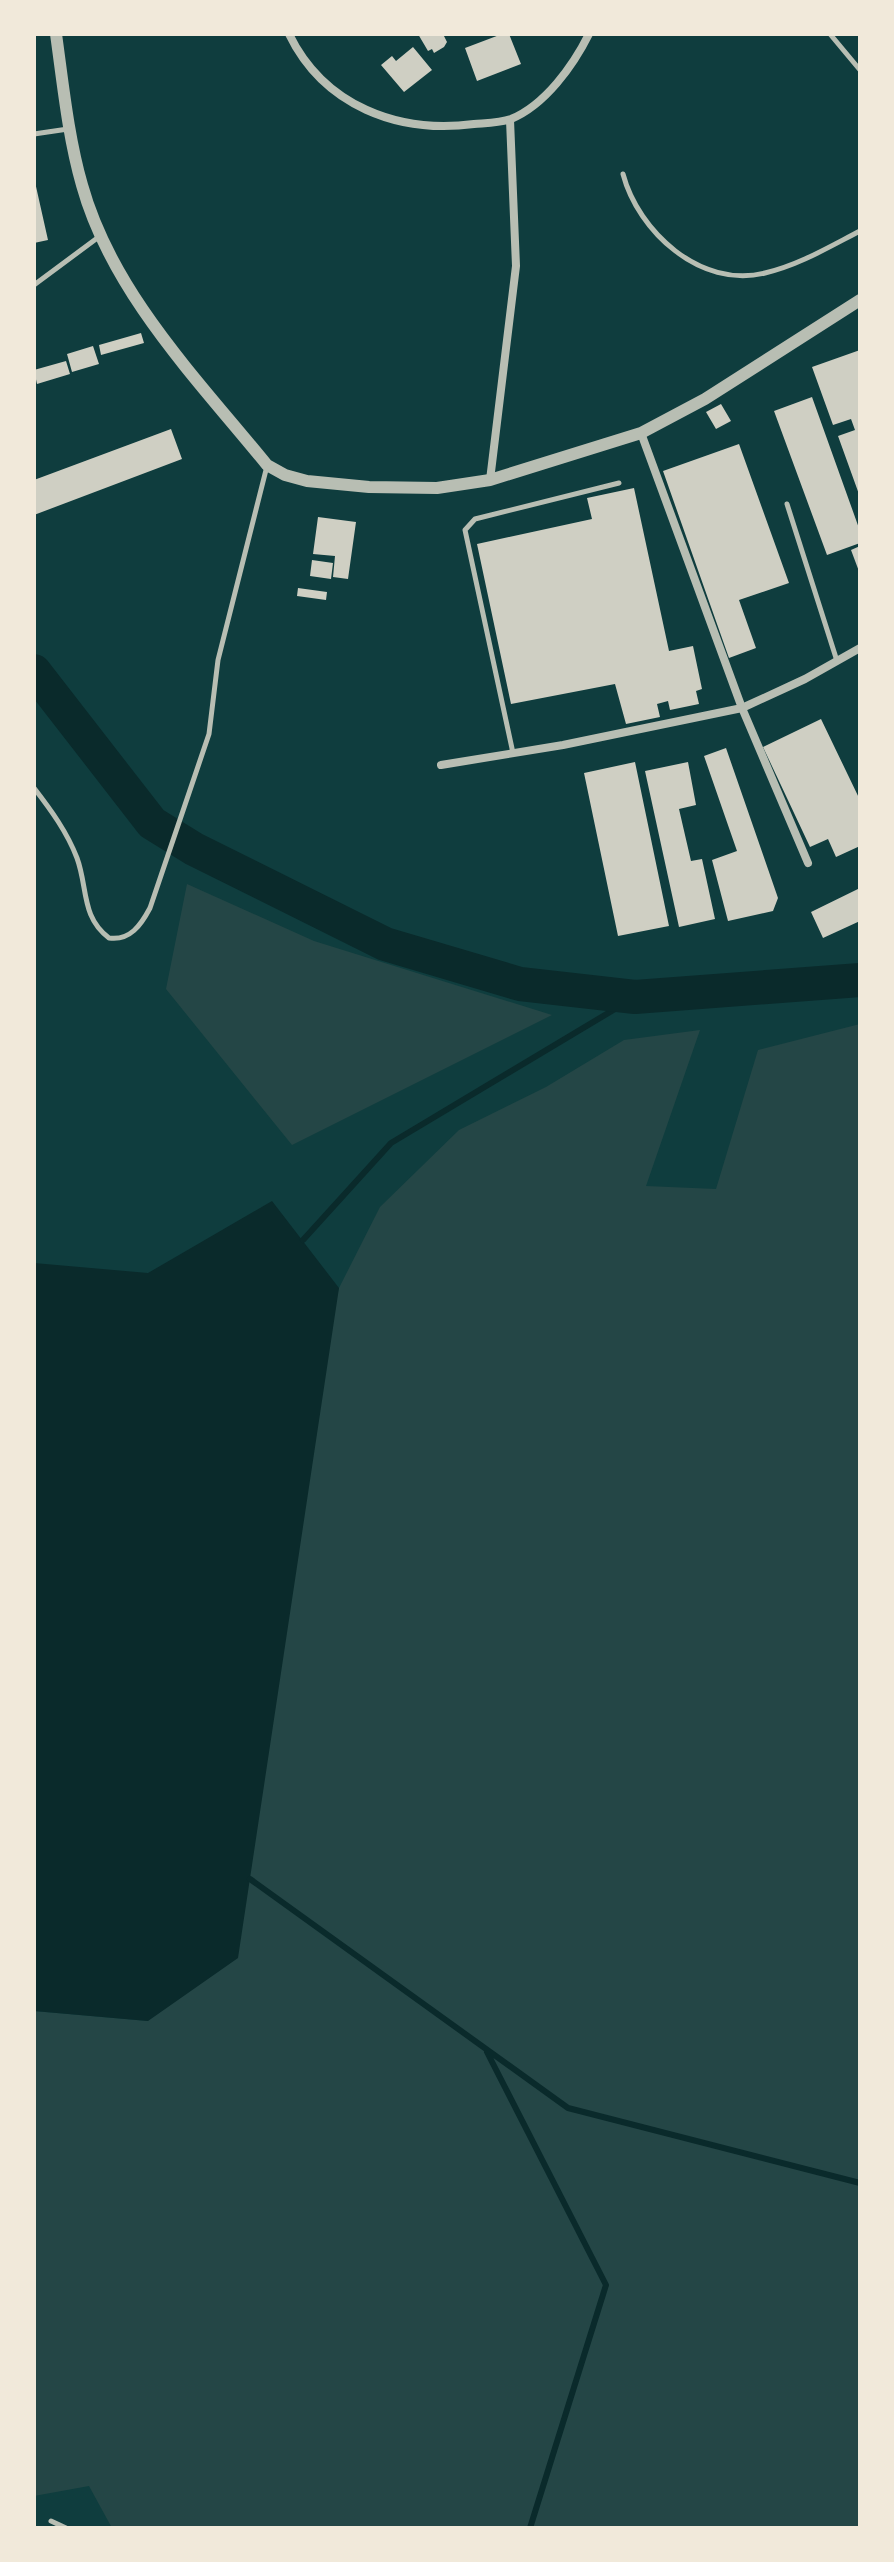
<svg xmlns="http://www.w3.org/2000/svg" width="894" height="2562" font-family="'Titillium Web',sans-serif">
<rect width="100%" height="100%" fill="#0f3d3e"/>
<path fill="#244646" d="M187 884 314 941 552 1015 292 1145 166 989Z
M860 1024V2528H112L89 2486 34 2496V2011L148 2021 339 1288 380 1207 459 1130 546 1087 624 1040 700 1030 646 1186 716 1189 758 1050Z"/>
<path fill="#0a2a2b" d="M272 1201 339 1288 238 1958 148 2021 34 2011V1263L148 1273Z"/>
<g fill="none" stroke-linecap="round" stroke-linejoin="round">
<path stroke="#0a2a2b" stroke-width="6" d="M303 1240 391 1143 635 997
M250 1879 568 2108 860 2183
M487 2052 606 2285 530 2528"/>
<path stroke="#0a2a2b" stroke-width="34" d="M34 671 152 823 194 849 385 944 520 984 635 997 860 980"/>
</g>
<path fill="#cfcfc3" d="M418 34H449L444 36 447 42 444 47 434 53 432 49 428 51Z
M502 34H509L521 64 477 81 465 48Z
M413 47 432 70 404 92 381 65 392 56 396 61Z
M35 182 48 240 34 243V183Z
M141 333 144 343 101 355 99 345Z
M93 346 99 364 72 372 67 354Z
M860 350V497L838 436 855 430 851 419 833 425 812 367Z
M66 361 70 374 37 384 34 370Z
M812 397 860 531V543L827 555 774 411Z
M721 404 731 421 716 429 706 412Z
M171 429 182 459 34 515V480Z
M739 444 789 583 739 600 756 648 729 658 663 471Z
M634 488 669 651 693 646 702 689 696 691 699 704 670 710 668 701 657 704 660 717 626 724 615 684 511 704 477 544 592 519 587 498Z
M318 517 356 522 348 579 333 577 335 556 313 554Z
M860 546V574L851 550Z
M312 560 333 563 331 579 310 576Z
M298 588 327 592 326 600 297 596Z
M821 719 860 800V846L836 857 828 839 810 847 763 747Z
M726 748 778 898 773 911 728 921 712 860 737 851 704 756Z
M635 762 669 926 618 936 584 773Z
M688 762 696 805 679 809 691 861 702 859 715 919 679 927 645 771Z
M860 888V921L823 938 811 912Z"/>
<g fill="none" stroke-linecap="round" stroke-linejoin="round">
<path stroke="#b8beb3" stroke-width="5" d="M830 34 860 70
M34 134 68 129
M623 174C638 231 700 289 765 273 799 265 829 247 860 231
M34 285 100 236
M787 504 837 661
M513 753 465 530 475 519 619 483
M34 788C51 810 67 832 77 858 88 888 81 917 109 938 130 941 141 925 150 908L209 734 218 660 267 466
M51 2521 66 2528"/>
<path stroke="#b8beb3" stroke-width="8" d="M289 34C324 106 398 134 474 124 486 123 500 123 511 119 545 105 573 66 589 34
M641 433 742 708 808 863
M490 480 516 266 510 120
M441 765 563 745 742 708 805 679 860 648"/>
<path stroke="#b8beb3" stroke-width="12" d="M56 34C63 84 68 136 82 185 112 293 198 380 267 465L285 475 307 481 369 487 437 488 490 480 641 433 705 399 860 300"/>
</g>
<rect width="894" height="2562" fill="none" stroke="#f1e9da" stroke-width="72"/>
</svg>
